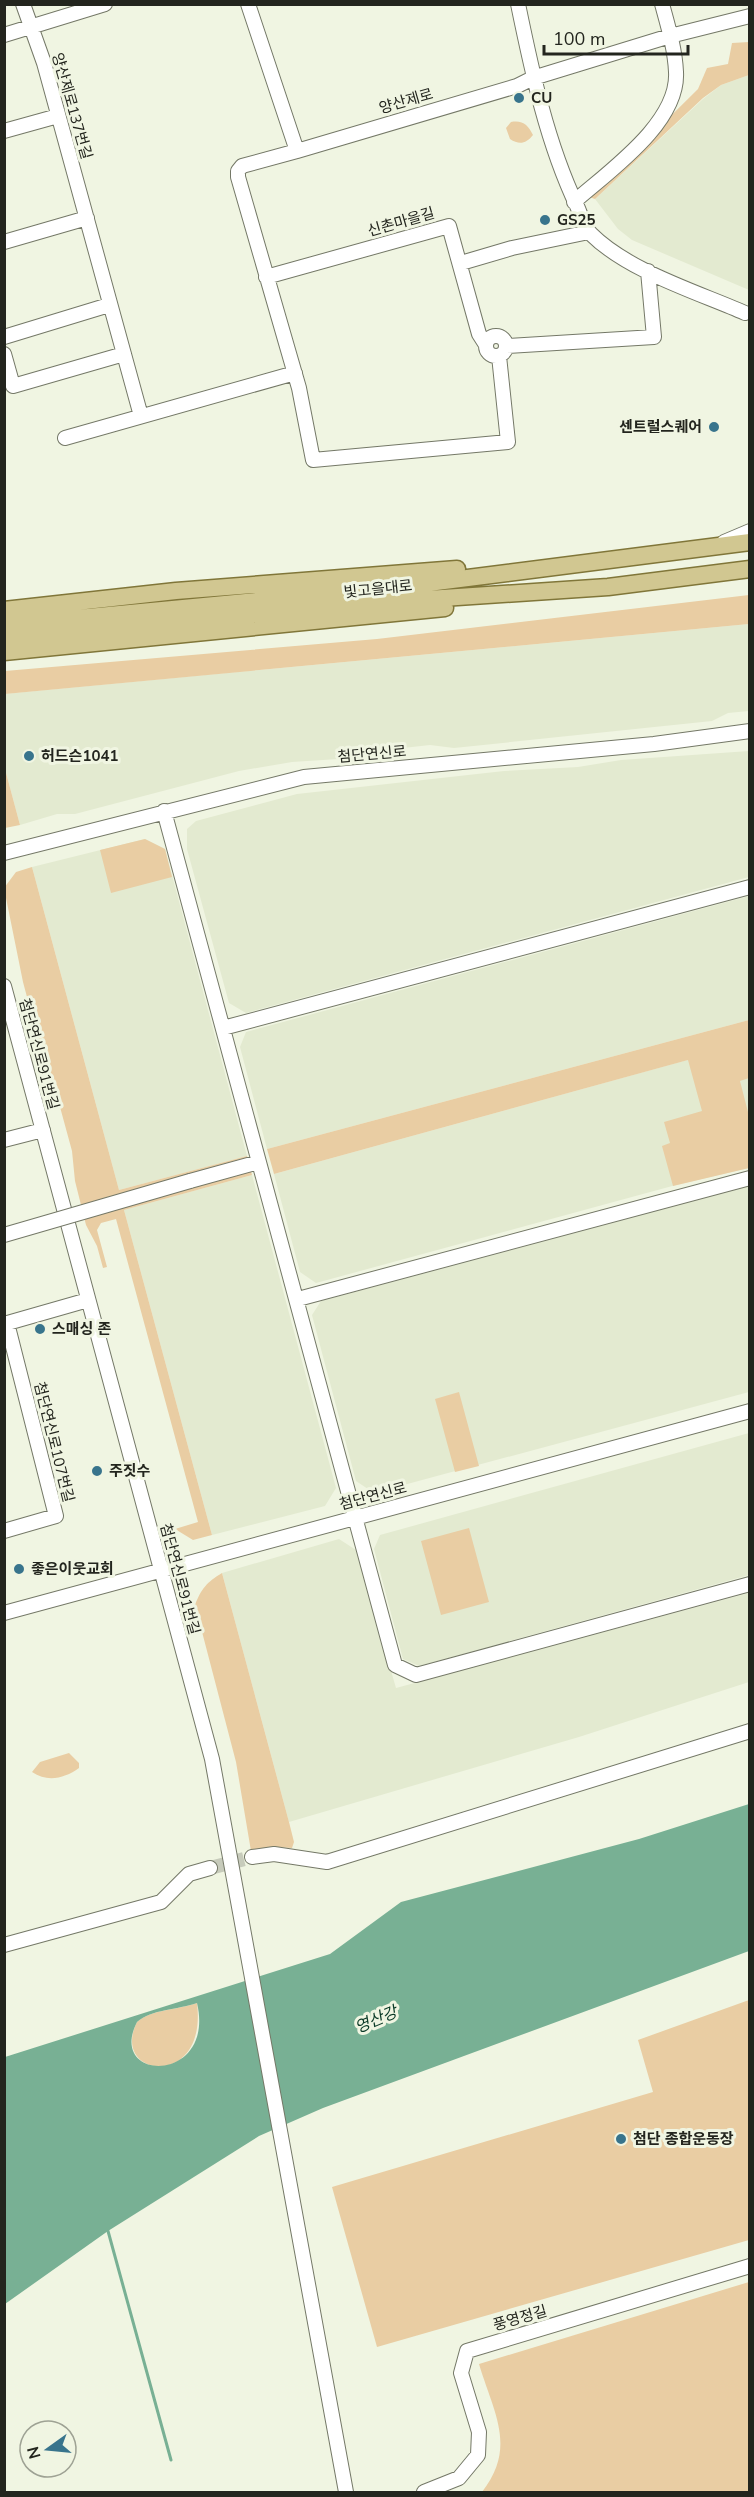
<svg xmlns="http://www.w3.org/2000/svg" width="754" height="2497" font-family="'Nunito Sans','Noto Sans KR',sans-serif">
<rect width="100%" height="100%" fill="#f0f5e2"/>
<path fill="#e3ead0" d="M749 75V290L632 240 618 229 595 199 703 99 721 85Z
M749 624V711L728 713 712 721 454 748 430 745 403 748 354 758 292 762 239 771 75 814H57L20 825 5 769 4 694Z
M749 751V877L246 1013 229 1003 187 849V829L196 821 297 794 504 771 578 767 621 760Z
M145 839 165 849 247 1156 119 1190 32 867Z
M749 896V1020L267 1149 240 1047 246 1032Z
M749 1043V1168L676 1185 316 1283 300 1272 274 1174Z
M252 1175 336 1488 325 1506 212 1535 124 1210Z
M749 1186V1392L374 1493 356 1481 312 1315 321 1301Z
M749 1433V1575L419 1666 403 1659 374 1549 380 1535Z
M339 1539 356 1550 396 1688 749 1593V1682L579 1737 289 1822 222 1573Z"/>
<path fill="#e9cda3" d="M749 42V75L721 85 703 98 595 199 589 197 698 89 707 68 728 64 732 43Z
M511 122C523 120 528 125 533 135 526 144 519 145 510 139L506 128Z
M749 595V624L5 694V671L377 639Z
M5 769 20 825 5 828H4Z
M145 839 165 849 172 877 111 893 100 850Z
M32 867 119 1190 247 1156 252 1175 124 1210 212 1535 193 1540 175 1529 198 1522 116 1219 101 1223 97 1230 107 1267 103 1268 97 1246 86 1225 75 1181 72 1151 57 1096 52 1091 23 982 4 888 16 872Z
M749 1020V1078L740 1081 749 1116V1168L673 1186 662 1146 670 1143 664 1122 702 1111 688 1060 274 1174 267 1149Z
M459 1392 479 1466 455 1472 435 1399Z
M469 1528 489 1602 441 1615 421 1541Z
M222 1573 289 1822 294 1842 292 1848 274 1847 251 1851 236 1762 195 1605C201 1589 207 1582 222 1573Z
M69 1753 79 1763V1768C65 1778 48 1783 32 1772L40 1762Z
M749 2000V2240L377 2347 332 2187 653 2092 638 2040Z
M197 2003C208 2091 109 2078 137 2022 152 2009 178 2010 197 2003Z
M749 2282V2492H482C517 2447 494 2414 479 2364Z"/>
<path fill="#78b094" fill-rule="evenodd" d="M749 1804V1951L323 2108 259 2136 108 2231 5 2304V2057L330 1954 401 1902 639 1839ZM197 2003C216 2084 106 2083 137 2022 152 2009 177 2010 197 2003Z"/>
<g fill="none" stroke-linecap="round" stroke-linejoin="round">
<path stroke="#78b094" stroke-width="3" d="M108 2231 171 2460"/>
<path stroke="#c7cbbb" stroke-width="14" stroke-dasharray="14 7" stroke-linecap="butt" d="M210 1868 252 1857"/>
<g stroke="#747867" stroke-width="16">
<path id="minor" d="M23 4 44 63 141 416
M248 4 297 151 517 86 533 78 670 36 750 16
M518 4C532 72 547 143 577 206 581 215 584 227 591 234 628 271 697 292 745 313
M4 35 105 4
M4 131 58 116
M297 151 242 166 238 171V177L299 388 313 460 508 442 499 356
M574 202C609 171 679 123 676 72 675 49 668 26 662 4
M4 242 87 218
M461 263 512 248 589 232
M266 277 449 226 479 334 486 345
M486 346a10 10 0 1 1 20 0a10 10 0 1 1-20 0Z
M4 337 109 305
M507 346 654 337 648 271
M4 354 13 386 124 354
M65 438 295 373
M724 542 750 531
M164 811 395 1665 416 1675 750 1584
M4 853 304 777 654 744 750 731
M4 986 212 1759 346 2492
M223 1028 750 887
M4 1140 43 1130
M190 1181 259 1162
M298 1299 750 1178
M4 1324 88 1300
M4 1531 56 1516 7 1323
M4 1613 750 1411
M252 1857 274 1854 327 1862 750 1731
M4 1945 161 1902 189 1874 210 1868
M424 2492 459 2478 478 2455 479 2432 461 2373 467 2351 750 2266"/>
</g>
<g stroke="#807639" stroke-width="19">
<path id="major" d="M4 610 176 591 457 569
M4 625 381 589 750 542
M4 639 383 602 608 587 750 569
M4 652 445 608"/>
</g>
<use href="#minor" stroke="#fff" stroke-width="14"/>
<use href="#major" stroke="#d1c791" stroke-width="16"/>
<g stroke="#747867" stroke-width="16" stroke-linecap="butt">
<path id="minor-bridge" d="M4 1235 190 1181"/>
</g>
<use href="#minor-bridge" stroke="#fff" stroke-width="14"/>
</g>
<g fill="#38748c" stroke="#f0f5e2" stroke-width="2">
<circle cx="519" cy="98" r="6"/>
<circle cx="545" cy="220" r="6"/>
<circle cx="714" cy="427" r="6"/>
<circle cx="29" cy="756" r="6"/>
<circle cx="40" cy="1329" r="6"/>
<circle cx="97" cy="1471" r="6"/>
<circle cx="19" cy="1569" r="6"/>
<circle cx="621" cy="2139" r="6"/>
</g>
<g text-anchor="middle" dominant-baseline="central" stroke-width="6" stroke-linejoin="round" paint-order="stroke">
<g font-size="15" font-weight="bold" fill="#23251e" stroke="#f0f5e2" text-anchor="start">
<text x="531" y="98">CU</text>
<text x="557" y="220">GS25</text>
<text x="702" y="427" text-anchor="end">센트럴스퀘어</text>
<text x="41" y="756">허드슨1041</text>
<text x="52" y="1329">스매싱 존</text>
<text x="109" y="1471">주짓수</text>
<text x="31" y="1569">좋은이웃교회</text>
<text x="633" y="2139">첨단 종합운동장</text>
</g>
<g font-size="15" fill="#23251e" stroke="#f0f5e2">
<text transform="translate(406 101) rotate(-16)">양산제로</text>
<text transform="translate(72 106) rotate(74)">양산제로137번길</text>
<text transform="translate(401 222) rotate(-16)">신촌마을길</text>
<text transform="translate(378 589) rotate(-6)">빛고을대로</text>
<text transform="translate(372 754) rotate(-5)">첨단연신로</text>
<text transform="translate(39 1054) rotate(75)">첨단연신로91번길</text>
<text transform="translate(54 1442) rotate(76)">첨단연신로107번길</text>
<text transform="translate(373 1496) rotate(-15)">첨단연신로</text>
<text transform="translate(180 1579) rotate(75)">첨단연신로91번길</text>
<text transform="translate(520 2318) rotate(-16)">풍영정길</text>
</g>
<g font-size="16" font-style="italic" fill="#093926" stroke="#f0f5e2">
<text transform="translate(376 2020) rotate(-23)">영산강</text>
</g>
</g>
<rect width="754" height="2497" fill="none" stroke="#23251e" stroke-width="12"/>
<g transform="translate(48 2449) rotate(255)"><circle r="28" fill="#f0f5e2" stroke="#9ea294" stroke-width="1.5"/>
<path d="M0-4.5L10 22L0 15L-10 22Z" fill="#38748c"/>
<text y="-9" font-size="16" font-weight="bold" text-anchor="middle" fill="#23251e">N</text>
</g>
<path d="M544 45v9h144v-9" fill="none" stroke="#23251e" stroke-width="3"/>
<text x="553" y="45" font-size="18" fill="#23251e" stroke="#f0f5e2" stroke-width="4.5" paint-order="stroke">100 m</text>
</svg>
